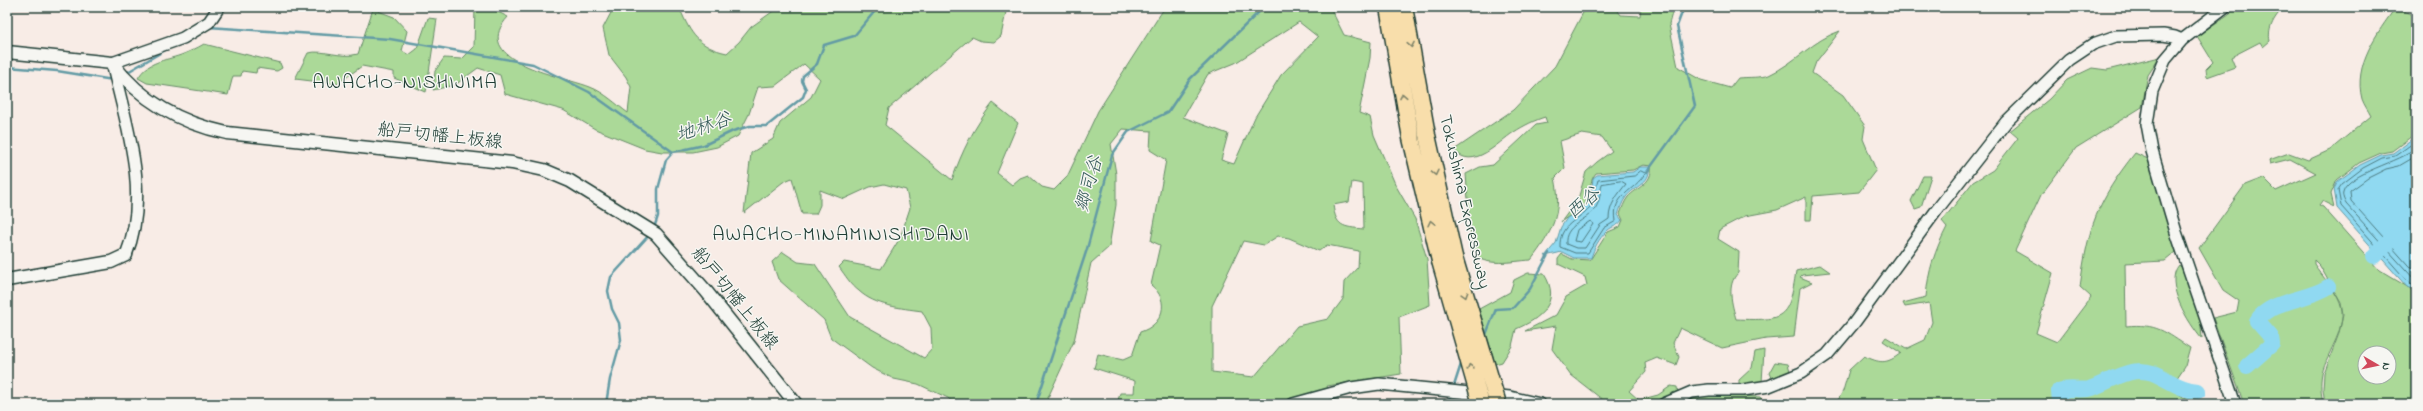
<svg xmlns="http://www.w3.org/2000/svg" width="2423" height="411" font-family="'Indie Flower','Klee One',sans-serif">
<rect width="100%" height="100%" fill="#f8ece6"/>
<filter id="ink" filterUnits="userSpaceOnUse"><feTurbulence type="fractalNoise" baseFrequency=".025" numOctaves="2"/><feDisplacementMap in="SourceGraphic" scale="8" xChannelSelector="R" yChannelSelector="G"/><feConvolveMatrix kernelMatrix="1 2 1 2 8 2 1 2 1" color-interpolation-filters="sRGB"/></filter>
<g filter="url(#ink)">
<path fill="#abd998" stroke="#658b66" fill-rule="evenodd" d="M475 7H488L508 17C467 62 566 77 590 87 604 92 617 105 628 113L631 87 626 77 609 55 603 28 614 7H682L680 9C691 35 699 47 727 53L739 42 751 27 779 7H1007L1001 36 994 42 981 41 972 37 889 108 885 125 952 180C962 151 974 127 993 103L1018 123 997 173 1012 185 1020 178 1028 175 1042 187 1054 190 1067 177 1098 111 1165 7H1330L1344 35 1371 42 1370 58 1359 113 1370 117 1374 135 1396 186 1415 219 1427 259 1430 305 1399 317 1401 374 1327 386 1334 404H1117L1120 393H1134L1135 381 1094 368 1098 354 1123 360 1132 356 1140 332C1163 325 1171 301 1151 285L1160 245 1151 241 1166 160 1150 150 1151 131 1123 129 1111 144 1116 174V205L1109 247 1091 263 1074 341 1045 404H955L948 398 918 384 894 379 872 368 831 338 824 320 778 279 772 262 783 252 798 262 815 264 850 317 924 358 932 349 931 328 922 311C901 308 875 306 859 291 851 285 845 275 839 267L844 262 881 269 900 238 910 208 906 190 884 184 870 187 844 199 820 190V205L816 214H802L792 178 783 182 744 213 751 153 773 139 780 123 811 97 820 79 804 64 775 86 758 87 749 114 738 136 717 147 693 152H662L645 149 595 129 563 110 505 94 500 75 478 68 455 85 433 90 435 71 444 58 462 59 474 47ZM1299 22 1318 37 1281 75 1255 117 1234 164 1221 160 1228 134 1183 117 1208 74 1235 63ZM1352 182 1363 184 1364 229C1343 227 1336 227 1333 205L1349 202ZM1278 236 1289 238 1319 251 1327 245 1359 251 1358 267 1344 282 1343 299 1328 319 1297 326 1254 377 1212 372V306L1243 241 1264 245Z
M1586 7H1615L1621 15 1640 16 1641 7H1680L1672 13 1669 24 1678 67 1701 80 1730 88 1738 78C1748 77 1761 78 1769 75 1795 63 1813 40 1840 31L1816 62 1812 73 1843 95 1865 126 1863 139 1876 170 1859 192 1813 196 1811 220H1806V197L1777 210 1745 216 1720 229 1718 239 1739 252 1738 273C1726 285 1732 304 1736 319 1784 321 1789 319 1796 271L1820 265 1830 272 1802 275 1800 277 1812 282 1800 288 1794 337 1766 339 1722 348 1680 328 1673 343 1679 357 1676 365 1657 358 1645 363 1646 372 1629 391 1639 400 1658 395 1671 386 1677 387 1678 394 1650 404H1608L1571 375 1552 349 1556 326 1525 331 1556 315 1566 297 1587 285 1585 277 1558 264V259L1562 254 1572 259 1590 260 1608 232 1620 227 1623 220 1620 214C1622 209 1624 202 1628 197 1637 187 1653 184 1651 166L1643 165 1633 170 1596 173C1589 181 1591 191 1587 200 1582 210 1569 215 1561 222L1578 199 1586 172 1597 162 1612 151 1602 137 1582 134 1560 141 1565 168 1555 178C1563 212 1552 233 1531 260 1513 261 1485 268 1472 253L1466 174 1480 167 1493 165 1536 125 1547 123 1545 117C1535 120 1523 126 1514 132 1498 142 1473 172 1454 150L1513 110 1555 66Z
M2239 7H2285C2275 15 2267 29 2270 41L2263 47 2260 42 2231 57 2235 67 2207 77 2206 69 2213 62 2197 36Z
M2396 7 2416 17V133L2392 151 2381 153 2359 163 2337 180 2331 194 2334 207 2322 201 2319 205 2323 207 2379 270 2416 292V404H2325L2323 389 2324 373 2338 336 2343 315 2341 303 2320 266 2314 260V264C2322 276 2335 290 2340 303 2349 327 2327 351 2322 373 2320 384 2321 393 2323 404H2244L2213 318 2237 312 2239 301 2223 290 2199 248 2245 185 2263 178 2276 191 2316 173 2290 159 2270 164 2269 160 2289 153 2308 160 2330 150 2371 116C2368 110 2364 105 2362 99 2353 65 2377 33 2396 7ZM2365 353H2389V377H2365Z
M373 9 394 17 407 31 402 51 409 55 417 49 428 18 437 19 426 92 394 78V72L362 66 337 84 295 79 308 53C324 49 341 59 358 54Z
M204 44 280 63 282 68 277 71 257 68 256 73 242 71 241 76H233L228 95 147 83 138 78C148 61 164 61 181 55 189 52 197 48 204 44Z
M2160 57 2148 75 2142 107 2076 148 2041 195 2015 251 2053 273 2036 333 2057 342 2091 297 2080 287C2088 227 2097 201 2135 153L2148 159 2176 252 2165 261 2125 263 2126 326C2157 323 2165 332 2190 348L2185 366 2170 388 2183 397 2201 401V404H1836L1843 391 1849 370 1864 356C1880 363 1886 365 1901 353L1883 341 1886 337 1906 349 1925 340 1932 322 1929 303 1905 307 1903 303 1926 297C1928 271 1935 250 1947 227L1942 221 1973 182 1993 170 2018 138 2010 131 2049 99 2067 80 2092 68 2107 70Z
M1923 176H1931L1921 207 1915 209 1911 201Z
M2179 265 2182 268 2200 315 2202 339C2189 324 2163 283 2179 265Z
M1528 273 1544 274C1562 302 1540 319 1516 329L1512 346 1502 362 1495 364 1479 309 1510 292 1514 280Z
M1764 350 1762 382 1739 387V380L1752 368 1755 352Z
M1775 362 1788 364 1790 371 1772 380 1769 373Z
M1722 395 1760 397 1765 404H1680L1699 397Z"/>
<path fill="#90d9f1" stroke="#639ba5" d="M2416 136V291L2407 287 2337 208 2334 189 2338 181 2360 165 2381 155 2393 153Z
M1640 167H1649C1651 184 1634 186 1626 197 1622 202 1620 209 1618 215L1622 220C1618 227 1611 226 1606 232 1599 239 1594 248 1591 258H1574L1562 252 1545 256 1556 243 1561 227 1567 218 1588 204 1591 196 1593 178 1597 175 1633 172Z"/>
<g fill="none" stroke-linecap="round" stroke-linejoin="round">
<path stroke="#4c7b80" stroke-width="1" d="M2416 141 2395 156 2382 158 2363 168 2342 184 2338 190 2341 206 2409 283 2416 287
M2416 148C2402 162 2347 173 2343 192 2342 196 2344 200 2346 204L2416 281
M2416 156 2399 166 2386 169 2368 178 2350 191 2351 201 2416 274
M1641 171 1645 173C1635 192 1611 194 1616 221L1604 228 1588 253H1575L1560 247C1559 224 1578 221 1590 207 1597 199 1595 189 1598 180L1634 176Z
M1621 181 1626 184C1618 194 1609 205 1609 219L1600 225 1585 248H1576L1566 244C1564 225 1586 221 1595 209 1600 201 1600 193 1602 184Z
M1591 221 1593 224 1581 242 1574 241 1577 230Z"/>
<path stroke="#639ba5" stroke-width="2.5" d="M208 27 390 39 533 64 589 92 673 152
M7 67 57 71 113 80
M126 73 167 49
M1647 172 1695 106 1677 26 1684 7
M654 228 658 216V189L666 160 673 152 704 145 733 131 750 126H767L803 97 806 89 802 81 803 76 817 64 824 45 854 36 875 11 885 7
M1485 337 1496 309 1513 308 1530 289 1549 253
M1453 389 1462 361
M606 404 610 379 621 340 619 323 612 309 608 291 611 277 650 234
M1036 404 1087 249 1112 155 1128 132 1168 112 1190 79 1264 7
M1448 404 1451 394"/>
<path stroke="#90d9f1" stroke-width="16" d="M2374 256 2416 216
M2247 366 2272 344 2271 337 2257 321C2269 300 2309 300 2328 287
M2060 404 2059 391C2069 387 2079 391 2089 389 2110 382 2130 365 2153 373 2170 380 2180 390 2198 391"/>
<g stroke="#1f3d34" stroke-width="14">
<path id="tertiary" d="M2225 7 2182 40 2165 60 2152 91 2147 124 2152 151 2176 232 2235 404
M126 255C151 194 126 124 112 63L183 38 209 22 219 7
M1293 404 1351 388 1379 384 1510 397 1540 404
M1664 404 1692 392 1709 390H1743L1769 386 1801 373 1827 355 1854 323 1936 211 2006 122 2069 60 2093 44 2116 36 2163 35 2175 37 2182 40"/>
</g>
<g stroke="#1f3d34" stroke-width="15">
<path id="secondary" d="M7 52 112 63C142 102 180 123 227 133L512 163 544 170 570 181 656 234 706 291 796 404
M7 280 111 262 126 255"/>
</g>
<g stroke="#1f3d34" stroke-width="19">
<path id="motorway" d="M1388 7 1411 138 1440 261
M1404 7 1427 135 1454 257"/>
</g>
<use href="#tertiary" stroke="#f6f6f2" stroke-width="11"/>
<use href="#secondary" stroke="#f6f6f2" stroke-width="12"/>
<use href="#motorway" stroke="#f8deab" stroke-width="16"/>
<g stroke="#1f3d34" stroke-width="19" stroke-linecap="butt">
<path id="motorway-bridge" d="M1454 257 1498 404
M1440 261 1481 404"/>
</g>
<use href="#motorway-bridge" stroke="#f8deab" stroke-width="16"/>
</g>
<defs><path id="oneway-chevron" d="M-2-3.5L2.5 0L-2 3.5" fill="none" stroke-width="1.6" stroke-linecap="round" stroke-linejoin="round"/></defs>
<g stroke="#81856a">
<use href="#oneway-chevron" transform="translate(1411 45) rotate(80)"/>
<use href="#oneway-chevron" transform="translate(1403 96) rotate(-101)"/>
<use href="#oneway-chevron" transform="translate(1435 173) rotate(77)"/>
<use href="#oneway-chevron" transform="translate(1431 223) rotate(-103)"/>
<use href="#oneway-chevron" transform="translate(1465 295) rotate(73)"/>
<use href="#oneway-chevron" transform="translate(1470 367) rotate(-106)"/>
</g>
</g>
<g text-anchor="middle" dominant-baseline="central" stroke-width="3" stroke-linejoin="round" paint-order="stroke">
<g font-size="18" fill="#1f3d34" stroke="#f6f6f2">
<text transform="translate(440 137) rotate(6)">船戸切幡上板線</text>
<text transform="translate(1464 202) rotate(77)">Tokushima Expressway</text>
<text transform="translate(734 299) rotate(51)">船戸切幡上板線</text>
</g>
<g font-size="19" font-style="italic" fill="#365c5a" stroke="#f6f6f2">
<text transform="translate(704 128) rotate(-18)">地林谷</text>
<text transform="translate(1090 184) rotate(-74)">郷司谷</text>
<text transform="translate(1584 204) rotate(-41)">西谷</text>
</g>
<g font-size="20" letter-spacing="1" fill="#1f3d34" stroke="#f6f6f2">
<text x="405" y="83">AWACHO-NISHIJIMA</text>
<text x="841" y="235">AWACHO-MINAMINISHIDANI</text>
</g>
</g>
<rect width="2423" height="411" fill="none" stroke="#f6f6f2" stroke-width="24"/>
<rect x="12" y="12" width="2399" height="387" fill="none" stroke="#1f3d34" stroke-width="1.5" filter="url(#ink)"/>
<g transform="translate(2377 365) rotate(99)"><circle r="19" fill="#f6f6f2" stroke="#a0aca6"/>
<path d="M0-3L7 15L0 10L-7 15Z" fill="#d1495b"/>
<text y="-6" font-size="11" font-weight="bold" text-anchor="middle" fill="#1f3d34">N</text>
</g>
</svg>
